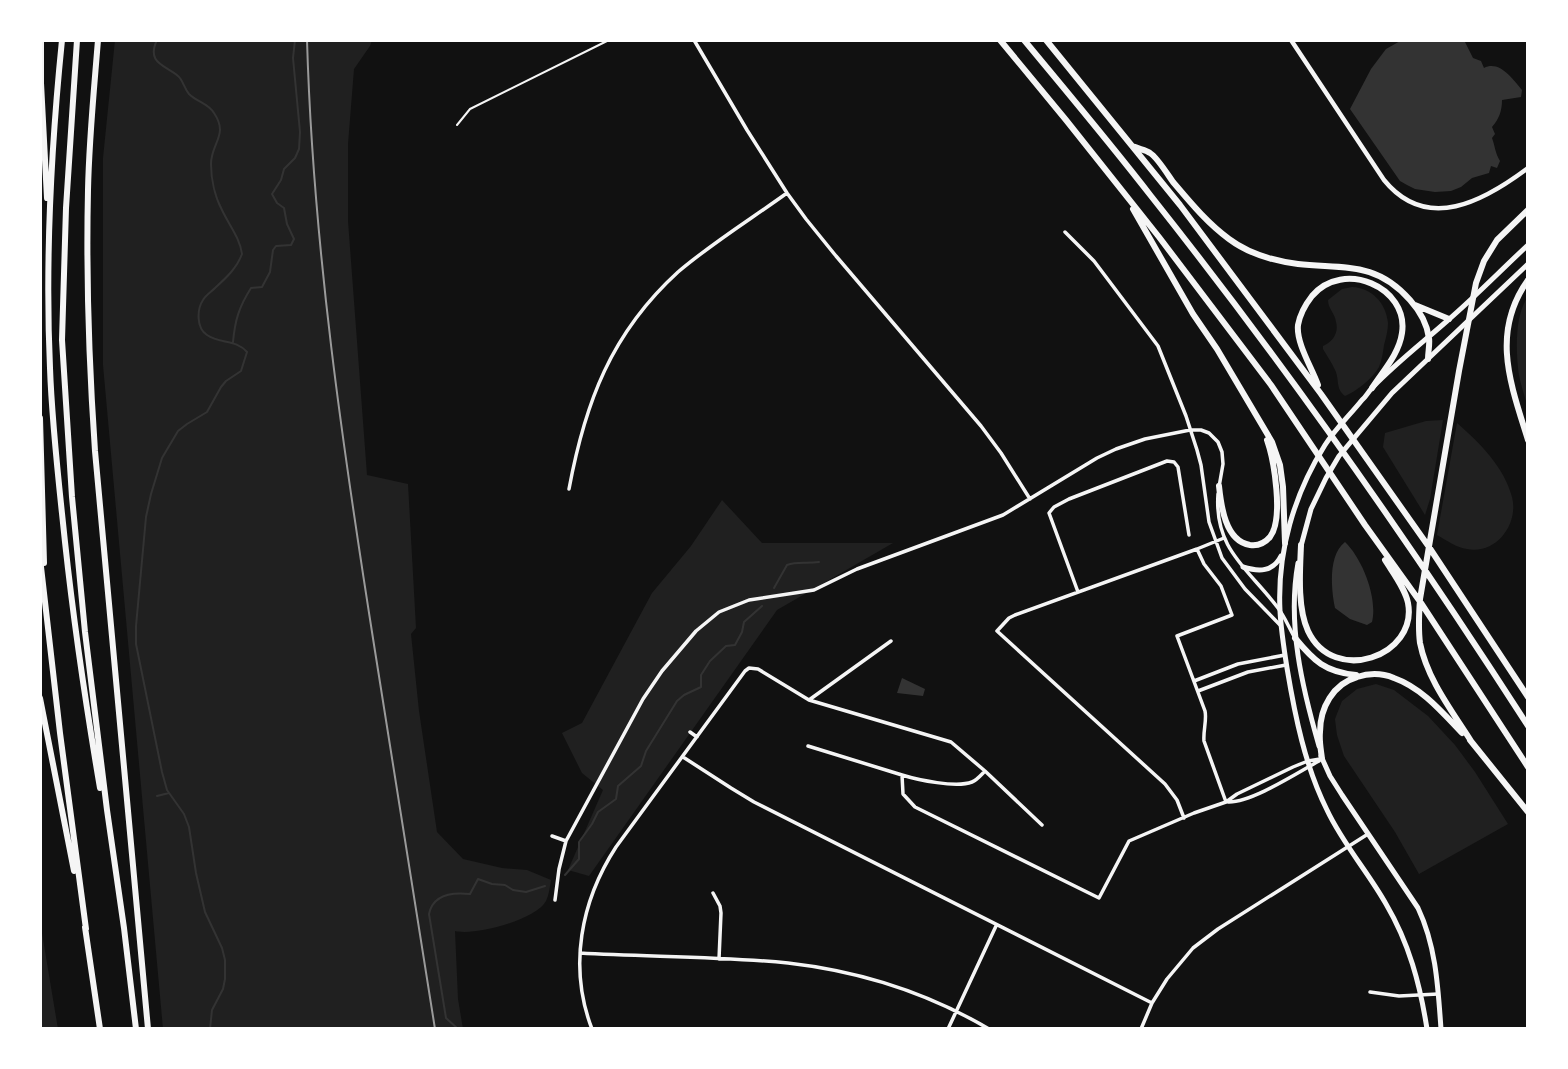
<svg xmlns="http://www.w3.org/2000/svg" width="1568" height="1069" font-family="Bitter,serif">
<rect width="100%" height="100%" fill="#111"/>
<path fill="#202020" d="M115 40H372L370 46 354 69 348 144V221L367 475 408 484 416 628 411 634 419 711 437 832 463 859 502 868 527 870 551 880C550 886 549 895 546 901 536 920 474 936 455 931L458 999 463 1029H163L103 365V158Z
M1352 287C1372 288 1386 303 1388 323 1388 330 1386 338 1384 345 1383 352 1382 360 1379 367 1373 378 1357 391 1345 396 1335 388 1340 380 1335 370 1332 363 1327 356 1323 349V346C1333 342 1339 332 1336 322 1335 313 1328 309 1328 300L1342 289Z
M1528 297V408C1525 397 1521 386 1519 375 1516 354 1514 315 1528 297Z
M1443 420 1430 499 1425 515 1383 447 1385 433 1426 421Z
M1457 423C1480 443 1504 467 1512 497 1519 524 1496 555 1467 549 1457 548 1446 540 1437 535Z
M722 500 762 543H893L777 610 589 876 568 870 603 790 582 773 562 733 582 723 652 593 691 546Z
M1376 684 1394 690 1428 716 1455 745 1475 772 1508 824 1419 874 1395 832 1344 756 1337 735 1335 719 1342 701 1357 689Z
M40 921 58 1029H40Z"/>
<path fill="#333" d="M1402 40H1464L1473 58 1481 61 1484 68C1499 60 1512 78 1522 90L1521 97 1502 100C1502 111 1499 119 1492 127L1495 134 1492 138C1495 146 1495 153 1500 161L1497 168 1491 166 1489 173 1472 178 1461 187 1451 191 1435 192 1415 189 1407 185 1400 181 1350 109 1371 69 1386 49Z
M1345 542C1362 558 1378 598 1372 622L1367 625 1350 619 1335 608C1331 589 1328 555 1345 542Z
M902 678 925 689 923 696 897 693Z"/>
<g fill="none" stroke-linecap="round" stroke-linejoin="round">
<path stroke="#333" stroke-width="2" d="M157 40C146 63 165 65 178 76 183 80 184 88 189 94 197 102 208 103 214 113 229 135 211 143 211 164 211 179 215 197 222 210 229 225 240 238 242 254 237 268 226 278 215 288 211 292 206 295 203 300 197 309 196 328 207 335 220 344 236 339 247 352L241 371 226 381 221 387 207 412 187 424 178 431 162 458 151 494 146 517 136 626V644L162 772 167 790 184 814 189 827 196 873 205 912 222 948 225 960V979L223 989 212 1010 210 1029
M233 342C235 320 239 307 251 288L262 287 270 272 273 250 276 246 291 245 294 239 287 224 284 208 277 203 272 194 281 180 284 169 295 158 299 149 300 132 293 58 295 40
M774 588 787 565C798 561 806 564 819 562
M157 796 169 793
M565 875 579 859V842L592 824 598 812 616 799 618 786 641 766 646 751 677 701 684 695 701 687V675L710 661 726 646 735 645 742 632 744 622 762 606
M458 1029 446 1018 429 914C433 894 452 892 470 894L478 879 492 884 505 885 513 890 526 892 545 886"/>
<path stroke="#f5f5f5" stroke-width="2" d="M457 125 470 109 609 40"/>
<path stroke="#f5f5f5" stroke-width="3.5" d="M694 40 747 130 787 193 806 219 836 256 981 426 1001 453 1030 499
M1065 232 1094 261 1158 346 1186 416 1197 450 1201 465 1209 522 1222 558 1245 589 1281 626
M569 489C585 403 611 333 678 272 712 243 751 219 787 193
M1218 494C1214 550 1249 569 1278 608 1285 617 1289 628 1295 638
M1197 549 1204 564 1221 586 1232 615 1177 636 1205 711C1207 720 1203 731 1204 741L1226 802
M1078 592 1049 513 1054 507 1069 499 1167 461 1174 462 1178 467 1189 535
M1194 681 1238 664 1285 655
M1198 691 1248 672 1286 665
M809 700 951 742 985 771 1042 825
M690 732 697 737
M808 746 902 775 903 794 915 807 1099 898 1129 841 1194 813 1226 802 1237 794 1293 767 1308 761 1320 759
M683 757 731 788 754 802 1152 1003
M902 775C918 780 956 788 972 782 977 780 981 775 985 771
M1228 802C1251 803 1297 773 1319 761
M1184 818 1177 800 1165 784 997 631 1009 618 1015 615 1197 549 1224 538
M552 836 566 841
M713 893 720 906 721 913 719 959
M555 900 559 869 566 841 643 699 662 671 696 631 719 612 749 600 814 590 857 569 1003 515 1097 458 1116 449 1145 439 1190 430H1201L1209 433 1218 442 1222 452 1223 464 1219 487
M580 953C649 957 719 956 788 963 858 971 928 993 989 1029
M1370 992 1399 996 1438 994
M592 1029C568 967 581 901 616 847L745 671 749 668 758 669 809 700 891 641
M948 1029 996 926
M1141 1029 1152 1003 1167 979 1193 948 1218 929 1368 834"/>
<path stroke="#f5f5f5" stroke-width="4.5" d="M1291 40 1384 180C1427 233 1484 201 1528 168"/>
<path stroke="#f5f5f5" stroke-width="5" d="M1301 546 1311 509 1326 478 1339 456 1392 393 1528 264
M1298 563C1287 624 1302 687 1319 746
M1243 567C1259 572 1273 572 1281 556
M1321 756 1330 776 1342 795 1418 908C1436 946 1438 987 1441 1029
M1427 1029C1420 984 1409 943 1386 904 1368 872 1343 844 1327 810 1305 766 1295 716 1287 668 1284 649 1281 630 1280 611 1277 552 1294 494 1325 445 1336 428 1350 415 1362 400 1366 397 1368 392 1372 388 1395 364 1422 343 1447 321 1475 297 1501 270 1528 245"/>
<path stroke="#f5f5f5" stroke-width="6" d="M41 40V83L47 198
M62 40C51 149 45 259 50 368 52 426 59 484 65 542 74 625 86 706 100 788
M77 40 66 208 62 340 72 497 85 632 107 810 124 928 136 1029
M98 40C94 90 89 140 88 190 86 277 89 364 95 451L148 1029
M1000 40 1066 120 1159 237 1271 385 1365 525 1421 603 1528 767
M1024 40C1067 92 1110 143 1151 196 1286 366 1411 544 1528 726
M1046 40 1180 205 1321 394 1429 547 1528 697
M1135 147C1139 149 1146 150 1150 153 1157 157 1168 175 1173 182 1190 202 1207 223 1229 239 1249 254 1274 261 1298 264 1344 269 1376 261 1410 300 1419 310 1427 324 1429 338 1430 344 1428 352 1428 359
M1133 209 1193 314 1217 349 1272 442 1280 465 1283 487 1285 543
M1528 280C1490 333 1511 385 1528 440
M1415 305 1449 319
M1318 385C1312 368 1296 343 1298 325 1300 314 1305 305 1312 296 1343 259 1409 287 1402 333 1399 354 1383 371 1372 388
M40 418 44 563
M1219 486C1221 505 1225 541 1250 545 1258 546 1265 543 1270 537 1284 519 1274 460 1267 440
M1301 545C1300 570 1297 607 1308 631 1334 686 1418 656 1408 603 1405 588 1393 573 1385 560
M40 558 60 733 86 929
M1295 638C1314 661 1325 672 1356 675
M40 698 74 871
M1470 740 1528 812
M1471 741C1452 711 1427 679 1420 643 1418 628 1419 613 1420 599L1459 371 1476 283 1484 261 1497 240 1528 210
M1322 759C1321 750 1319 741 1320 732 1320 708 1333 684 1357 677 1369 673 1382 673 1394 678 1422 688 1442 712 1462 733
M85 927 100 1029"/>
<path stroke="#9a9a9a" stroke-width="2" d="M307 40C313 246 343 449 375 651 395 777 415 903 435 1029"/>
</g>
<rect width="1568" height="1069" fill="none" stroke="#ffffff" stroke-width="84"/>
</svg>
